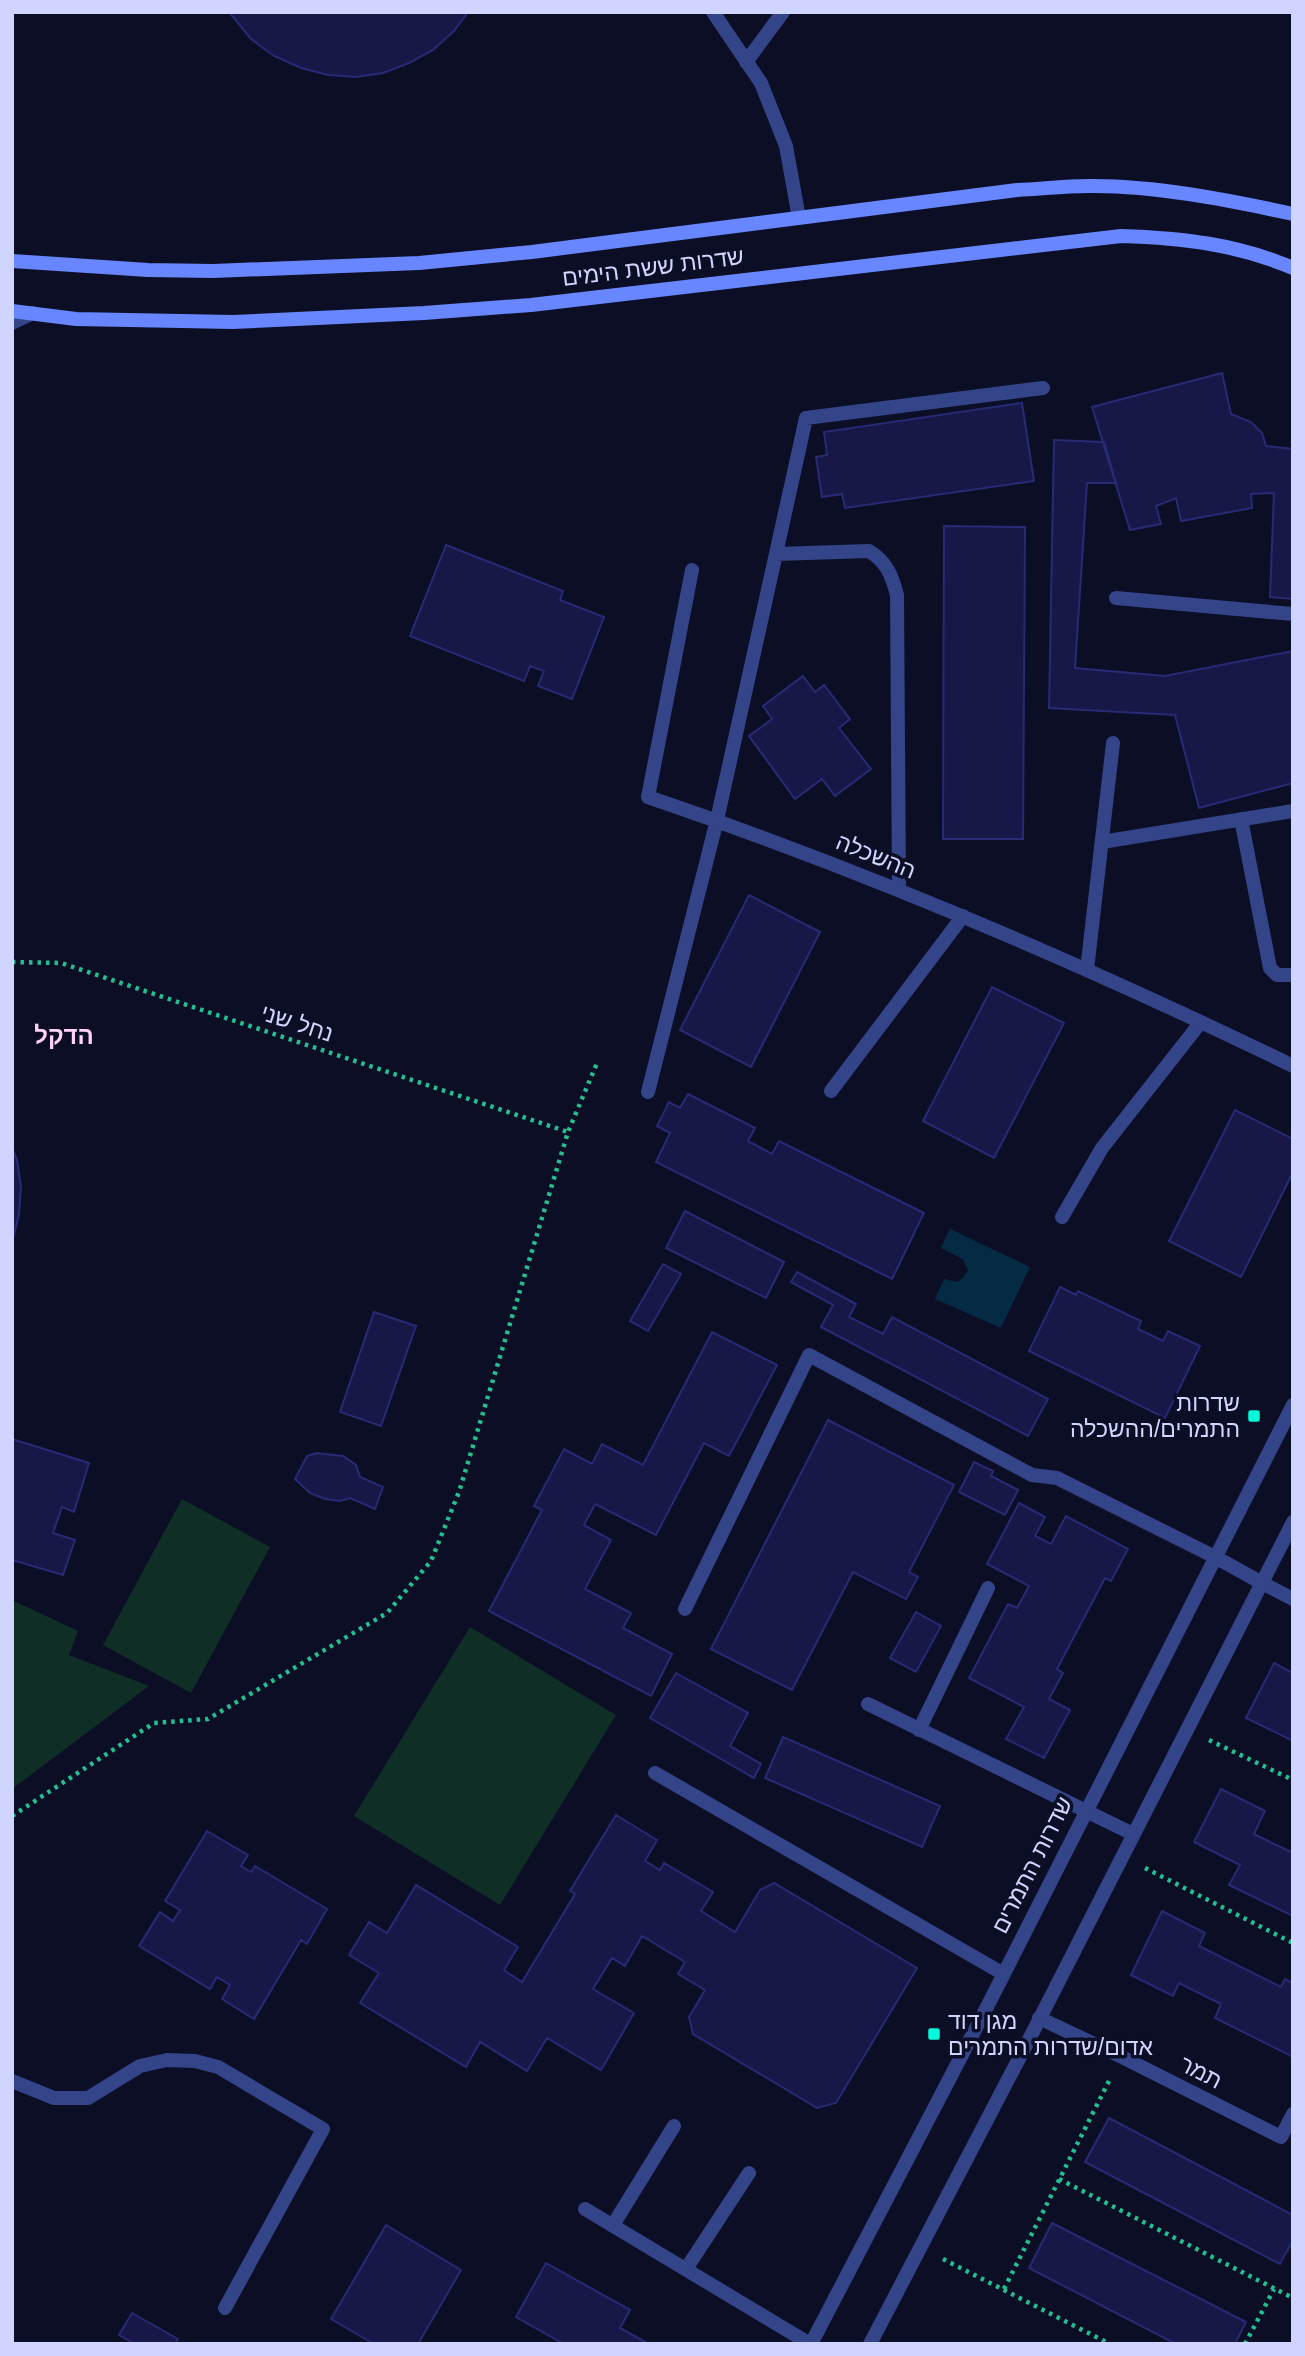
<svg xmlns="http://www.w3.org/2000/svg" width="1305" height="2356" font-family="Arial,Heebo,sans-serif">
<rect width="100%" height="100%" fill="#0c0e25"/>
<path fill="#0f2f26" d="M182 1499 270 1547 191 1693 103 1645Z
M12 1600 78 1631 69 1655 149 1686 12 1789Z
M470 1627 616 1715 500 1905 354 1816Z"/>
<path fill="#052b44" d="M950 1229 1030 1267 1001 1328 935 1299 944 1279 957 1282 964 1277 968 1270 963 1259 941 1248Z"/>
<path fill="#171847" stroke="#272a75" stroke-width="2" d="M229 12H468L454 31 433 50 409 63 383 73 356 77 328 75 301 68 274 56 251 39Z
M1222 373 1231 414 1251 422 1262 433 1266 446 1293 449V599L1270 597 1274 493 1251 494 1252 508 1181 521 1176 498 1156 506 1161 524 1130 530 1092 407Z
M1022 403 1034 481 845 508 842 494 822 497 816 457 827 455 824 432Z
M1054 440 1104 442 1116 483H1087L1075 668 1165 676 1293 651V783L1199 808 1175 715 1049 708Z
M944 526 1025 527 1023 839H943Z
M446 545 563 591 560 600 604 617 572 699 538 686 544 671 530 666 524 681 410 636Z
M803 676 815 692 824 685 850 719 839 728 871 769 835 796 822 779 795 799 749 736 772 719 763 706Z
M749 895 820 932 751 1067 680 1030Z
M992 987 1064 1023 994 1158 923 1121Z
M688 1094 755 1128 748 1141 772 1154 779 1141 924 1213 892 1279 656 1162 670 1133 657 1126 669 1102 680 1108Z
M1235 1110 1293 1139V1172L1241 1277 1169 1241Z
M12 1148 17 1160 21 1187 19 1214 12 1243Z
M685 1211 784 1262 766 1298 666 1248Z
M663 1264 681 1274 648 1331 630 1321Z
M797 1272 856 1304 849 1317 883 1334 892 1317 1048 1399 1028 1436 821 1327 833 1305 791 1282Z
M1060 1287 1076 1295 1078 1291 1141 1321 1138 1329 1163 1341 1168 1331 1200 1346 1165 1418 1029 1351Z
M374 1312 416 1326 381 1426 340 1412Z
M712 1332 777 1365 729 1456 704 1443 656 1535 595 1504 584 1525 611 1540 585 1589 631 1613 623 1628 672 1654 651 1696 489 1611 542 1510 534 1506 564 1449 592 1464 602 1444 643 1465Z
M828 1420 954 1485 909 1572 918 1577 906 1599 853 1572 792 1690 711 1649Z
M12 1439 89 1463 74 1512 62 1507 53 1533 75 1540 63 1575 12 1560Z
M316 1453 343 1456 356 1465 360 1477 383 1487 375 1509 350 1498 340 1501 325 1499 310 1493 295 1479 307 1456Z
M974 1462 993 1471 991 1476 1018 1490 1005 1515 959 1492Z
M1019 1503 1045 1517 1035 1536 1051 1544 1066 1516 1128 1549 1111 1581 1105 1578 1057 1669 1063 1673 1049 1699 1070 1710 1044 1758 1006 1739 1024 1707 969 1678 1008 1604 1017 1608 1029 1586 987 1564Z
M916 1612 941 1626 916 1672 890 1658Z
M1274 1663 1293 1673V1741L1246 1718Z
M676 1673 748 1713 730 1746 761 1764 754 1778 650 1718Z
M783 1737 940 1806 922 1847 765 1778Z
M1221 1789 1265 1811 1254 1834 1293 1853V1916L1229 1885 1240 1865 1194 1842Z
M616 1815 657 1840 645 1861 660 1870 664 1863 713 1892 701 1911 735 1932 760 1890 774 1883 917 1968 836 2103 817 2108 693 2034 689 2017 705 1990 678 1974 685 1962 642 1936 625 1966 612 1958 593 1989 634 2013 601 2070 547 2038 527 2071 480 2042 466 2067 360 2003 379 1973 349 1955 369 1922 387 1933 416 1885 518 1947 504 1970 522 1982 575 1894 570 1891Z
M207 1831 248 1855 241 1866 251 1872 255 1866 327 1909 307 1944 301 1940 254 2019 222 1999 230 1985 217 1977 210 1989 139 1946 160 1912 173 1921 180 1910 165 1901Z
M1162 1911 1205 1933 1199 1946 1281 1987 1285 1979 1293 1983V2057L1215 2018 1221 2004 1179 1983 1173 1996 1131 1975Z
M1109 2118 1293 2215V2240L1280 2264 1085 2162Z
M1052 2223 1246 2322 1235 2344H1176L1029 2268Z
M386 2225 461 2270 418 2344H374L331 2319Z
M546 2263 630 2310 620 2328 649 2344H564L516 2317Z
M132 2313 178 2339 175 2344H135L119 2335Z"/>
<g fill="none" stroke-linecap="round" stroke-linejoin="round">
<path stroke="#24bf91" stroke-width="4.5" stroke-dasharray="3.5 5" stroke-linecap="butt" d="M12 962 61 963 568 1132
M1209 1740 1293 1780
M12 1816 154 1723 208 1719 387 1613 431 1561 459 1492 568 1132 597 1063
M1145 1868 1293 1943
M1059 2179 1293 2298
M943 2259 1110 2344
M1004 2289 1110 2079
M1245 2344 1274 2289"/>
<path stroke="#348" stroke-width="14" d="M776 554 869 551C887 562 892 576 897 595L899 889
M1116 598 1293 614
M1241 819 1270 968 1277 975H1293
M1102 842 1293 811
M1087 970 1113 743
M831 1091 963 916
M648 1092 717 820 806 418 1043 388
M1062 1217 1102 1148 1201 1022
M685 1609 809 1355 1032 1475 1057 1478 1215 1557 1262 1583
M868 1704 1133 1834
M919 1730 988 1588
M655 1773 1002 1973
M12 2081 54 2098H88L140 2066 167 2060 195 2061 218 2067 323 2129 225 2308
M585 2209 810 2344
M613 2225 674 2126
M686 2269 749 2173"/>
<path stroke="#348" stroke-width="14" d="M713 12 761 83 786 146 799 218
M746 62 783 12
M12 323 33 313
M692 570 648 797C869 872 1083 964 1293 1066
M1262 1583 1293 1599
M1039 2018 1122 2057 1281 2137 1293 2114"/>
<path stroke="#348" stroke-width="14" d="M811 2344 988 2005 1293 1405
M870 2344 1036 2026 1293 1522"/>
<path stroke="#6786ff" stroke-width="14" d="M12 261 148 270 213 271 419 263 532 252 1017 190C1041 189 1064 186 1088 186 1153 185 1229 200 1293 214
M12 311 76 319 233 322 424 313 531 305 1121 236C1183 238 1236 244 1293 268"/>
</g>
<g fill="#00fbda" stroke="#0c0e25" stroke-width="2.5">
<rect x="1247" y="1409" width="14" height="14" rx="3.5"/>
<rect x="927" y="2027" width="14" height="14" rx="3.5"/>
</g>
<g text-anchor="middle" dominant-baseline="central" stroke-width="7" stroke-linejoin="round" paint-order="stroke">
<g font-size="23" fill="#d0d5ff" stroke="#0c0e25">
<text transform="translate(653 267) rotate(-7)">שדרות ששת הימים</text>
<text transform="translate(876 856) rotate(22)">ההשכלה</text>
<text transform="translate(297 1023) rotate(18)">נחל שני</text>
<text transform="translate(1032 1865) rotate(-63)">שדרות התמרים</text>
<text transform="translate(1201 2072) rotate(27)">תמר</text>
</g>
<g font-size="23" fill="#d0d5ff" stroke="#0c0e25" text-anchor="end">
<text x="1240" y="1403">שדרות<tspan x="1240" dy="26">התמרים/ההשכלה</tspan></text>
<text x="948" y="2021" text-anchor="start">מגן דוד<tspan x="948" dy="26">אדום/שדרות התמרים</tspan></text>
</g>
<g font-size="24" font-weight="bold" fill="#ffd2f9" stroke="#0c0e25">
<text x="64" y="1035">הדקל</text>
</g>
</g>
<rect width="1305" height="2356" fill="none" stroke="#d0d5ff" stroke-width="28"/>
</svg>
